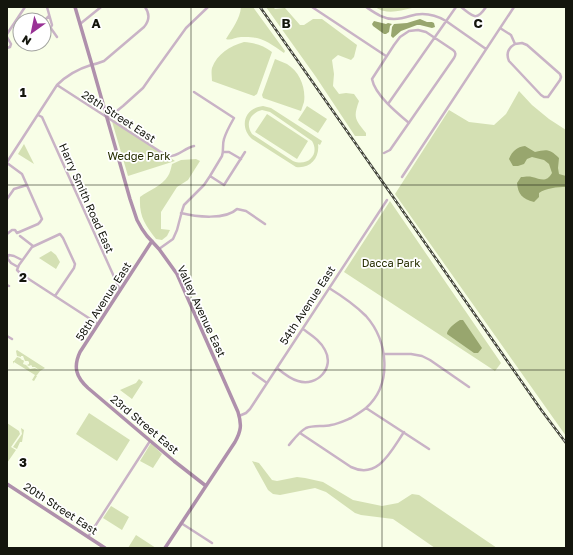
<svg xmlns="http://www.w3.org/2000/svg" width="573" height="555" font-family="'Golos Text',sans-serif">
<rect width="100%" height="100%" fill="#f8fee7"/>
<path fill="#d4e0b3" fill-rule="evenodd" d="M241 7H253L285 51 284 53C268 42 261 36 241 37 235 37 231 41 226 39 232 29 240 19 241 7Z
M266 7H273L275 9 285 8 300 25H304L313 19H322L357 45 354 57 351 60 338 55 332 60 334 74 333 86 339 94 346 93 354 94 359 101C353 118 355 119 366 133V136H355L316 77Z
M375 7H414L412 8C399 11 387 15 375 7Z
M244 42C255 43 263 45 272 52L257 94 254 96 212 81C212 77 211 72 212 68 217 54 230 46 244 42Z
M275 59C279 61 283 62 287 64 300 72 306 88 304 102 303 105 302 108 301 111L263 98 262 95Z
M519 91 532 105 549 119 566 130V436L395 194 449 110 469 122 494 125 506 114Z
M263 106 271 108 322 141 320 145 318 144C320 158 310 169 296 167L252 139C239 127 244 108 263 106ZM262 110 270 112 312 141C320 154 308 167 293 161L252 134C245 124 250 113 262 110Z
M307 106 327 119 318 133 298 120Z
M267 114 308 141 297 159 255 132Z
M111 118 175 161 128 176Z
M24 144 34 164 18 154Z
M196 159 200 161 188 180 177 187 161 212V229L170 230 167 236 162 240 156 239C145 224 139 217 140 197 149 190 162 186 168 176 170 173 171 168 172 164L181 160Z
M390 201 501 363 495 371 344 272Z
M51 251 56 255 60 262 56 269 39 258Z
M17 350 45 368 40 371 35 367H32V366L31 365 29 366 27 365 29 364V362L28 361H25L23 356H21V357L17 356 16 351Z
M17 357 20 358 22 360H23L24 361 23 364 26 365 30 369 35 368 40 371 37 375H36L37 376 34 381 32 380 35 375 14 362 13 364V361H14Z
M139 379 143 382 132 399 120 390 136 383Z
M89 413 130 440 117 461 76 434Z
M7 423 19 431 20 434 11 447 16 450 7 463Z
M21 428 24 430 22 442H20L17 449 13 447 22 434Z
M151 443 162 454 153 468 140 461Z
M252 461 259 463 272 480 277 481 297 477 305 478 323 482 353 500 382 506 398 503 412 494 419 495 497 548H435L393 519 361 515 355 513 326 492 315 488 280 495 273 494 268 490Z
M111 506 129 517 122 530 103 518Z
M136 535 156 548H128Z"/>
<path fill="#98a66e" d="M420 19 427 22H432L434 23 435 27 432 28 420 25H417L401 31 393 38 391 36 392 27 394 24 407 23Z
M374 21 386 24 388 23 392 24 390 26 389 32 386 34H384L373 26 372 24Z
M525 146 535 152C547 149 550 149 559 158L558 168 559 174 566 176V187C557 187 546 188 539 193V197L534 202C522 199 518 194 517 183L521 177C525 177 528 176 532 177 541 179 546 183 552 173L549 164 544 160 532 157 527 159 524 164 518 166H513L509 159C512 151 517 147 525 146Z
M460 320H463L482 348 478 353H474L447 334C447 329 455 323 460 320Z"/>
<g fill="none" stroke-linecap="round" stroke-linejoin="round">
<path stroke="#c9b3c6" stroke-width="2.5" d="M312 7 386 56
M366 7C375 13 383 19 394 19 399 19 404 18 410 16 423 12 434 14 446 21L486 49
M461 7C473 16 476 22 486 7
M44 21 49 16
M80 24 101 7
M44 26 49 28 51 27 52 25 47 7
M50 27 57 37
M500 28 511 35 515 44 522 43 527 45 560 74 561 77 560 80 548 97H544L541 95 509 61C506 54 508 48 515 44
M7 34 25 7
M7 37 11 44 10 47 7 48
M57 85 167 156C177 158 184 148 194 146
M388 104 456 7
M38 115 42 117 120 290
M108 118 123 106 143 88 150 78 186 28 208 7
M223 152H229L241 159
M384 153 390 150 454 58C456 55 456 52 453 50L426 32 418 30 409 31 400 37 394 45 372 79C375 95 397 113 409 123
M7 162 57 85C67 75 78 69 91 65 96 64 99 63 104 61L144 27C150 20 150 14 145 7
M7 163 22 174 42 219 40 222 38 224 17 233 15 230H12L7 234
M210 176 224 185 245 152
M402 177 514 7
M7 199 14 189 27 185
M181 213C196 217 226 220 237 209L246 211 265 224
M20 236 33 246
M159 249 173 239 177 230 182 211 184 205 204 185 210 176 222 156C224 150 222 145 224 139 226 132 230 125 234 118L194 92
M7 258 9 255 14 256 22 260
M7 258 11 263 18 267
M7 285 9 286
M55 296 74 268 75 264 63 238 60 234 32 247 19 265 17 270 21 274 98 324
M7 336 12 339
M384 354H411L422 356 430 360 469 387
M277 368C283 373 290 379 298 381 317 387 335 368 325 350 320 340 311 335 303 329
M253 373 267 383
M366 408 429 449
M239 416 246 413 250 409 387 200
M300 433 351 467C378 480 391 451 404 432
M289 445C294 439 299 432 306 428 314 425 323 427 331 425 338 424 344 421 351 418 356 415 361 412 366 408 393 384 388 341 366 316 355 305 342 296 329 288
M181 523 212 543
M88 537 150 441"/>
<path stroke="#af90ac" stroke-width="3.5" d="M75 7 92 65 130 199 137 220 142 229 147 236 159 249 177 274 238 412C242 425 241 431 235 442L165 548
M152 241 80 352C73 367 76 377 88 388L174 461 206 486
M7 484 105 548"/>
<g stroke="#44463b" stroke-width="2.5">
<path id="rail" d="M260 7 391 194 542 411 566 443"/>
</g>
<use href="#rail" stroke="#fff" stroke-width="1" stroke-dasharray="3" stroke-linecap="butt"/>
</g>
<path fill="none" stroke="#14160d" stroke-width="1" stroke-opacity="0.55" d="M191 7V548M382 7V548M7 185H566M7 370H566"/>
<g text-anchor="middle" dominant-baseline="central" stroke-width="3.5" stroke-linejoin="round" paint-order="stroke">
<g font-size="11" fill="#14160d" stroke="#fff">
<text transform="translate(119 116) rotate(33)">28th Street East</text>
<text transform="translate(87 198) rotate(66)">Harry Smith Road East</text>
<text transform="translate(103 301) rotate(-57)">58th Avenue East</text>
<text transform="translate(307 305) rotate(-57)">54th Avenue East</text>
<text transform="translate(202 311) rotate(65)">Valley Avenue East</text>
<text transform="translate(145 424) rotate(40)">23rd Street East</text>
<text transform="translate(61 508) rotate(33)">20th Street East</text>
</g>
<g font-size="11" fill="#262e01" stroke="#fff">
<text x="139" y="155">Wedge Park</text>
<text x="391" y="262">Dacca Park</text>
</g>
</g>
<g font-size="13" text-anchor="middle" font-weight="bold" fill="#14160d" stroke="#fff" stroke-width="3.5" stroke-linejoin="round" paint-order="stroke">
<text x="96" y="28">A</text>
<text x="286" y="28">B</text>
<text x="478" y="28">C</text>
<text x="23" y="97">1</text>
<text x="23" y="282">2</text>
<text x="23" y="467">3</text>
</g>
<rect width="573" height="555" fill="none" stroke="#14160d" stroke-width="16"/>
<g transform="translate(32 32) rotate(213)"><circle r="19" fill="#ffffff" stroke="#a1a29e"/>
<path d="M0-3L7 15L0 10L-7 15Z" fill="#993295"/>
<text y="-6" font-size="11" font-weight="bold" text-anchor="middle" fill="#14160d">N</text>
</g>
</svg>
